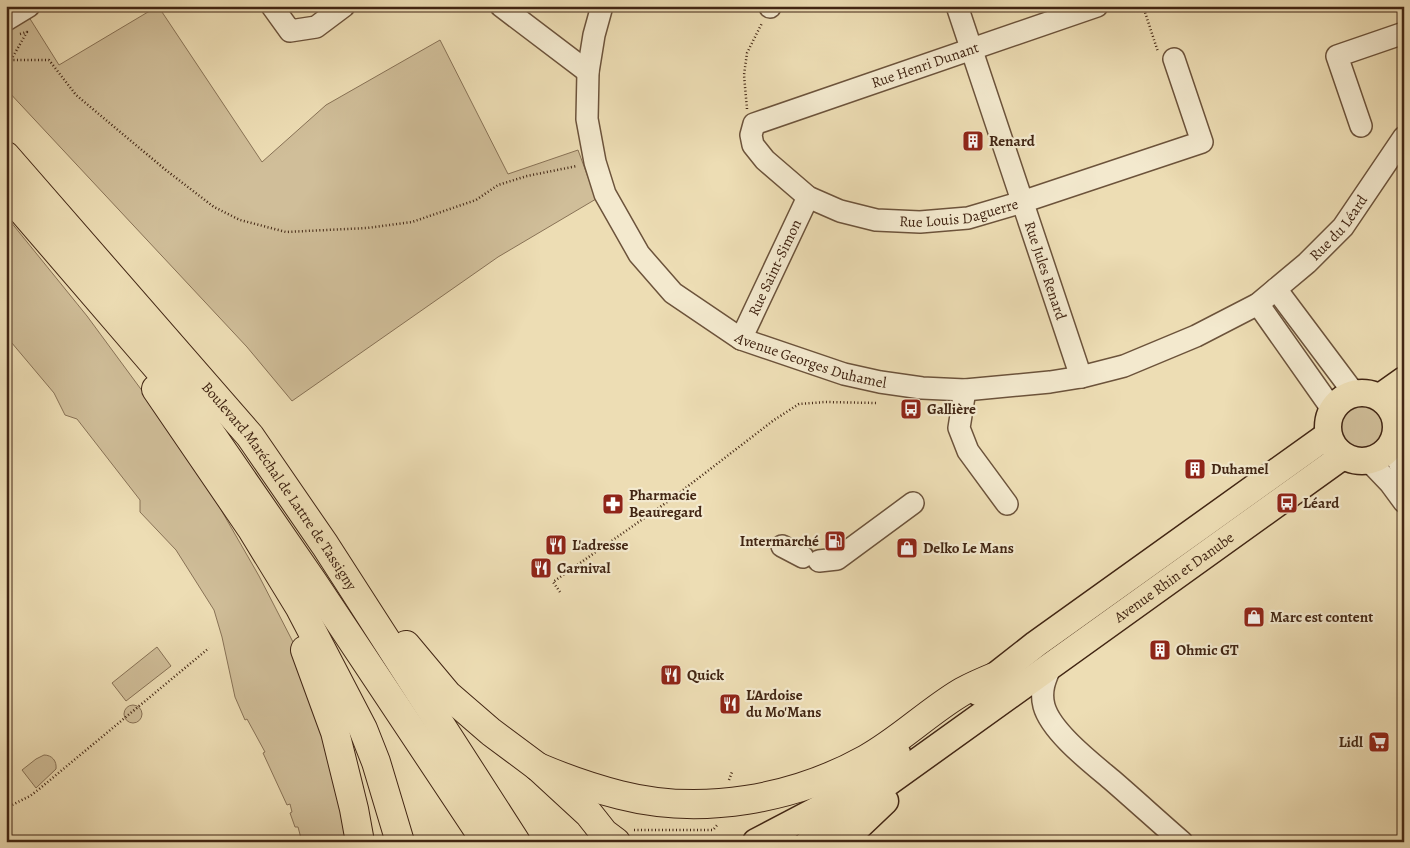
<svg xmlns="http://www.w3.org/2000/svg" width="1410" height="848" font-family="Alegreya,serif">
<rect width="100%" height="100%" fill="#edddb4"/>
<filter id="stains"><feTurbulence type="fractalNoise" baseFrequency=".004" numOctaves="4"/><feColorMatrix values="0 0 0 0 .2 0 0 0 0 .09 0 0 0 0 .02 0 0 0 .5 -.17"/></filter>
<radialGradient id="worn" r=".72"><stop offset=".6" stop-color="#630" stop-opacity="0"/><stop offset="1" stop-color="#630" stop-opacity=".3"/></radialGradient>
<path fill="#d0be99" stroke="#887256" d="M6 6H22L59 65 158 6 262 162 326 105 440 40 508 174 578 150 596 199 498 257 292 401 247 347 6 89Z
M6 216 87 316 171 430 220 508 259 576 293 642 322 718 354 842H302L298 827H295L290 813 292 812 290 804 287 805 263 753 265 752 247 719 245 720 235 697 222 637 214 610 176 550 140 512V500L77 419 65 415 54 393 6 336Z
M1333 426a28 28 0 1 1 56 0a28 28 0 1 1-56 0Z
M157 647 171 666 126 701 112 683Z
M124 714a9 9 0 1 1 18 0a9 9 0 1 1-18 0Z
M44 755C52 755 57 761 56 769L36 788 22 770 36 759Z"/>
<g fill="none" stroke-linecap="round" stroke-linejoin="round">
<g stroke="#6c533b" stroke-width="24">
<g id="minor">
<path d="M272 6 290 31 316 27 344 6"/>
<path d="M501 6 588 72"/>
<path id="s1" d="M602 6 594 35 588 72 587 119 595 162 605 194 639 254 673 293 741 339 844 374 880 382 922 388 965 390 1050 382 1081 377 1124 366 1196 336 1258 304 1307 263 1343 227 1404 137"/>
<path id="s2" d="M957 6 1081 377"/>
<path id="s3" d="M1097 6 754 124 751 135 753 145 765 160 808 197 840 211 876 220 920 222 968 218 1022 202 1202 142 1174 59"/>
<path d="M770 7V6"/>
<path d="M6 20 29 6"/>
<path d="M1361 126 1337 56 1404 33"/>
<path d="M1276 289 1354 393"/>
<path d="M1258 304 1332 409"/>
<path id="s4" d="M741 339 808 197"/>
<path d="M965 390 959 428 968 451 1007 504"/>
<path d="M1391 445 1404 473"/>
<path d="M1369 461 1390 483 1404 502"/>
<path d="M782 546 803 557"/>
<path d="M819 561 837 559 913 503"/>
<path d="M1051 666C1045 679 1040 691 1044 706 1051 732 1093 764 1113 781 1136 801 1159 822 1182 842"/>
</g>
</g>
<g stroke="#412513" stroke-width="29">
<g id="major">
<circle cx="1362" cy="427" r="34"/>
<path d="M1380 397 1404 380"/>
<path d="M978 692 994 677 1036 644 1328 435"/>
<path d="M756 842 819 809 897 753"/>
<path id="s5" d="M809 842 833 822 1343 456"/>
<path d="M842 842 885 801"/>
</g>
</g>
<g stroke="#412513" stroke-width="30">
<g id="highway">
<path id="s6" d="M6 156 250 436 325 545 516 842"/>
<path d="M6 192 198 415 313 582 486 842"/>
<path d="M156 389 251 528 300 608 363 729 376 762 400 842"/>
<path d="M406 645 447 694 491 732 538 767 589 814 604 833 616 842"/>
<path d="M305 650 335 732 354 809 360 842"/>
<path d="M538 767C564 778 592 788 620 795 702 816 794 799 866 759 900 740 927 713 960 693 970 687 982 682 994 677"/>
</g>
</g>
<path stroke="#412513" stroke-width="2.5" stroke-dasharray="1 2.5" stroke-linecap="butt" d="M1143 6 1158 52
M20 34 27 32 11 60H49L76 95 167 171 214 207 240 220 286 232 367 228 412 222 476 200 498 185 527 176 577 166
M747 109 744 75 747 53 762 23
M560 592 553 582 670 500 774 420 799 404 825 402 876 403
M729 780 732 772
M6 808 30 796 38 790 209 648
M634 830H713L718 824"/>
<use href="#minor" stroke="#f3e9ce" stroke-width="21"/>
<use href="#major" stroke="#edddb4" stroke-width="26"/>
<use href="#highway" stroke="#edddb4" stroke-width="28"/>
</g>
<defs>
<g id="building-square" transform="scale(1.125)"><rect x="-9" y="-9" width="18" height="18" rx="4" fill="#8f2418" stroke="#f3e9ce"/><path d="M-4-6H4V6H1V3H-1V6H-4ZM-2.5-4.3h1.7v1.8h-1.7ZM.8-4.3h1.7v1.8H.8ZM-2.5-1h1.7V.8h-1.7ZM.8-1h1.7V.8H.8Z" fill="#fff"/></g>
<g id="bus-square" transform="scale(1.125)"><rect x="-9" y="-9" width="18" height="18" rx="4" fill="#8f2418" stroke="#f3e9ce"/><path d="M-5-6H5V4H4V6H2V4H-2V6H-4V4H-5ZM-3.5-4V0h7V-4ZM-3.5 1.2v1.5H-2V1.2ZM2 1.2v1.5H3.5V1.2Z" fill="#fff"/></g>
<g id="pharmacy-square" transform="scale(1.125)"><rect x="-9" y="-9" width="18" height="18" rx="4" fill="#8f2418" stroke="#f3e9ce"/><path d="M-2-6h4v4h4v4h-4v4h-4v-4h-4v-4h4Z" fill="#fff"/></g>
<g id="fuel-square" transform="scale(1.125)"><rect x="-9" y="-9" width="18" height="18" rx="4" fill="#8f2418" stroke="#f3e9ce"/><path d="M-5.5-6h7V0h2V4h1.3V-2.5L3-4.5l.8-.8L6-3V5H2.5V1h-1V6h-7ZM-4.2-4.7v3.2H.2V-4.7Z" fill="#fff"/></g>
<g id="restaurant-square" transform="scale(1.125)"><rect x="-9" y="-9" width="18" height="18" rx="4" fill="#8f2418" stroke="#f3e9ce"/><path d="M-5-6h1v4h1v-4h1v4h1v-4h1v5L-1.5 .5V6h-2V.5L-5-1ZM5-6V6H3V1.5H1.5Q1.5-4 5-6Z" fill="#fff"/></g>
<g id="shop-square" transform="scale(1.125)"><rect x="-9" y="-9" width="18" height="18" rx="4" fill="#8f2418" stroke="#f3e9ce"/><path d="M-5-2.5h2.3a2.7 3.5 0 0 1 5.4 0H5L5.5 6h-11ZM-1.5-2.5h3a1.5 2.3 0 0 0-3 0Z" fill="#fff"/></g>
<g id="supermarket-square" transform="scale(1.125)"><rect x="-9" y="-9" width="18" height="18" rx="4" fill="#8f2418" stroke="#f3e9ce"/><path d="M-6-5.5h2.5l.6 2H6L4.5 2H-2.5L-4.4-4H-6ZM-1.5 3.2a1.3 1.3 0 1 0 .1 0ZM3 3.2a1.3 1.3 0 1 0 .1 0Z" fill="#fff"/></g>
</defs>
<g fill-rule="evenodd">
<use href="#building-square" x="973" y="141"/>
<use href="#bus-square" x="911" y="409"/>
<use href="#building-square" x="1195" y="469"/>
<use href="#bus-square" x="1287" y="503"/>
<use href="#pharmacy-square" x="613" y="504"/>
<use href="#fuel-square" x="835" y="541"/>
<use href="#restaurant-square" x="556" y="545"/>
<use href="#shop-square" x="907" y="548"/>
<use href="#restaurant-square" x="541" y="568"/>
<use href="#shop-square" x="1254" y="617"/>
<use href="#building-square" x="1160" y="650"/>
<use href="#restaurant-square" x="671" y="675"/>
<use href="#restaurant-square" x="730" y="704"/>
<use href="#supermarket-square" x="1379" y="742"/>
</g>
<g text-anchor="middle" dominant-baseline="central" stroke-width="4.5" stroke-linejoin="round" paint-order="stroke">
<g font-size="15" fill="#412513" stroke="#f3e9ce">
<text transform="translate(925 65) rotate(-19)">Rue Henri Dunant</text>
<text stroke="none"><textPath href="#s3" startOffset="616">Rue Louis Daguerre</textPath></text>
<text stroke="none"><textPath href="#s1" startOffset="1046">Rue du Léard</textPath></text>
<text stroke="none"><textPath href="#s4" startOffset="79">Rue Saint-Simon</textPath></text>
<text stroke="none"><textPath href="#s2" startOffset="279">Rue Jules Renard</textPath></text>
<text stroke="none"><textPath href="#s1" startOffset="468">Avenue Georges Duhamel</textPath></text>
<text stroke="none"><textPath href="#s6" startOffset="429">Boulevard Maréchal de Lattre de Tassigny</textPath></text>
<text stroke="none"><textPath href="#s5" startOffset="451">Avenue Rhin et Danube</textPath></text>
</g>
<g font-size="15" font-weight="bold" fill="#412513" stroke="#f3e9ce" text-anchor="start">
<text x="989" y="141">Renard</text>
<text x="927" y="409">Gallière</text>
<text x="1211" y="469">Duhamel</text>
<text x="629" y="495">Pharmacie<tspan x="629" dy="17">Beauregard</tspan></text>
<text x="1303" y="503">Léard</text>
<text x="819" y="541" text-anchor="end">Intermarché</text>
<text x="572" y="545">L'adresse</text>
<text x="923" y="548">Delko Le Mans</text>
<text x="557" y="568">Carnival</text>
<text x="1270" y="617">Marc est content</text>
<text x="1176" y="650">Ohmic GT</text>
<text x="687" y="675">Quick</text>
<text x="746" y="695">L'Ardoise<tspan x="746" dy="17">du Mo'Mans</tspan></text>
<text x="1363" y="742" text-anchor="end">Lidl</text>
</g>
</g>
<rect width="1410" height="848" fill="none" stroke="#edddb4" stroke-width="25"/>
<rect x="8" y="8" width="1395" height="833" fill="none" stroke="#412513" stroke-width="2.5"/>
<rect x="12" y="12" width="1385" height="823" fill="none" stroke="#412513"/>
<rect width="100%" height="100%" filter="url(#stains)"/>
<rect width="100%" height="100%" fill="url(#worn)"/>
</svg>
